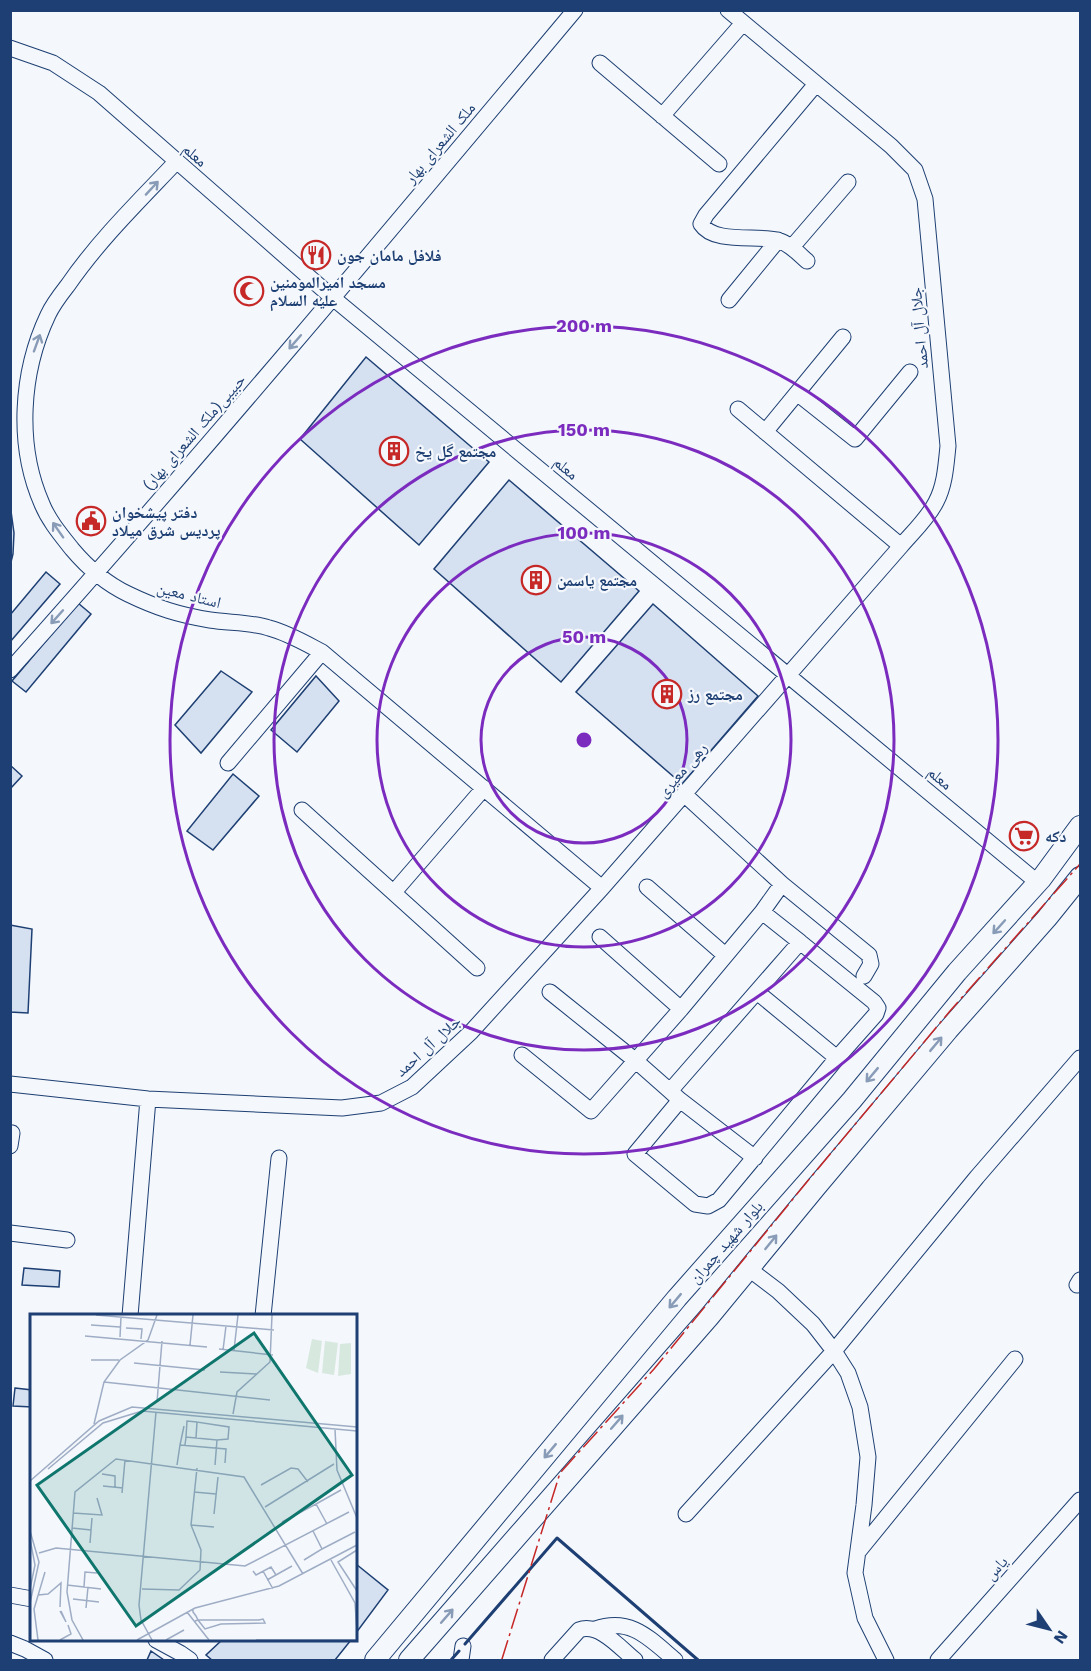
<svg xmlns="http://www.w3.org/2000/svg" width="1091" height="1671" font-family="'Work Sans','Noto Naskh Arabic',sans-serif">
<rect width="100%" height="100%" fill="#f4f7fb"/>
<path fill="#d5e0f0" stroke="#1d3f73" stroke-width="1.5" d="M366 357 489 462 419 545 300 439Z
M509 480 639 591 561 682 434 569Z
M10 504 14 533 13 554 10 566Z
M46 572 60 584 10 642V615Z
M78 603 91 614 26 692 12 681Z
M653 604 758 696 682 784 576 692Z
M221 671 252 692 201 753 175 725Z
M316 676 339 701 297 752 271 730Z
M10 765 22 776 10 789Z
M233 774 259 796 213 850 187 831Z
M1019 827 1031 828 1030 845 1018 844Z
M10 925 32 929 28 1013 10 1012Z
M24 1268 60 1271 59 1287 22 1285Z
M15 1388 32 1390V1407L13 1406Z
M356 1564 388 1590 356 1633Z
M222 1640H351L335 1660H212L206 1655Z
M151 1651 164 1660H147Z"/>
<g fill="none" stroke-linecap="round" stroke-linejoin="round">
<g stroke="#1d3f73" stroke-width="17">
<path id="minor" d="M10 48 53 63 99 93 333 298 1037 882
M600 63 719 164
M662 116 743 23
M176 162C139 201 99 240 68 285 61 294 53 304 48 315 21 372 16 445 42 504 49 521 61 535 72 549 88 568 107 584 128 594 157 608 179 615 210 620 230 623 250 622 269 628 288 633 305 643 322 652L602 888
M792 247 848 182
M807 261C799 254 789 243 777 240 756 235 714 244 701 224L706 215 816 84
M729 300 778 240
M797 393 855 439 910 372
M738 409 901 546
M765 432 843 337
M10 670C203 454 389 232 575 10
M228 763 322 652
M302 810 477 968
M782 884 869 955 871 964 864 976
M647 887 725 955
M394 892 484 788
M600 937 681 1009
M800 942 874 1002 878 1008 876 1014 837 1058
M550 992 636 1061 670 1091
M757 992 837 1058 719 1200 708 1206 695 1204 635 1154 680 1100 670 1091 800 942 762 912
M522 1055 591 1111 681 1009 762 912 782 884 684 794
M10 1084 148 1099 342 1108 381 1103 412 1087 471 1032 602 888 901 546C913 532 928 518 936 502 945 485 946 465 948 446L925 199 915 170 891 146 728 10
M680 1100 755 1158
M10 1146 12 1133
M10 1233 67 1240
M749 1269 778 1291 813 1324 834 1351 848 1373 860 1407 868 1457 864 1505 855 1573 865 1618 886 1660
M1077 1285 1080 1280
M130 1316 148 1099
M263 1316 279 1158
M686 1514 834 1351 977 1177 1080 1058
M858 1552 1015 1359
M10 1595 32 1599
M595 1629C631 1617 649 1638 675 1660
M156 1640 180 1653 190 1660
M10 1643 25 1649 45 1660
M461 1660 463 1646
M552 1660 579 1630C599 1622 621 1649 635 1660
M938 1660 1080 1500"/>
</g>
<g stroke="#1d3f73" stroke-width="22">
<path id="major" d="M375 1660 677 1298 852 1100 957 972 1041 879 1080 826
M409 1660 709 1317 816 1187 948 1030 1047 918 1080 877"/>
</g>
<use href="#minor" stroke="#f4f7fb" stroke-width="15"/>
<use href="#major" stroke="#f4f7fb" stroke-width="20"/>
<path stroke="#1d3f73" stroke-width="3" d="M465 1644 557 1538 698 1660
M451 1660 459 1651"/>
<path stroke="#c62828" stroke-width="1.5" stroke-dasharray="21 4.5 3 4.5" stroke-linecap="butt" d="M503 1660 502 1659 560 1473 654 1369 806 1183 950 1011 1080 864"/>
</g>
<defs><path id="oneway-shaft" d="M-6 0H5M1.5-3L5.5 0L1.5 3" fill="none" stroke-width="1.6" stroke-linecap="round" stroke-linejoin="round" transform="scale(1.5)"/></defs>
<g stroke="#889bb7">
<use href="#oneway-shaft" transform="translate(152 188) rotate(-47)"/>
<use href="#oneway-shaft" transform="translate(295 342) rotate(131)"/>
<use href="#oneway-shaft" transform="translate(37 343) rotate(-70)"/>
<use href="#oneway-shaft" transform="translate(58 530) rotate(-125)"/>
<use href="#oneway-shaft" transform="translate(57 617) rotate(132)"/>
<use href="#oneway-shaft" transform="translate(999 927) rotate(132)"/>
<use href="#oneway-shaft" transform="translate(936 1044) rotate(-50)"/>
<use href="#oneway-shaft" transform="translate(872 1075) rotate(130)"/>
<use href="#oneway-shaft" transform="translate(771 1242) rotate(-51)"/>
<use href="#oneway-shaft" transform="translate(675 1301) rotate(130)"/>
<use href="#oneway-shaft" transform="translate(617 1422) rotate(-49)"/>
<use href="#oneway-shaft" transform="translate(550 1451) rotate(130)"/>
<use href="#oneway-shaft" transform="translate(447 1616) rotate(-49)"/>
</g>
<g fill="none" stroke="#7b2cbf" stroke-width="3">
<circle cx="584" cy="740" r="103"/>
<circle cx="584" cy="740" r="207"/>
<circle cx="584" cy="740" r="310"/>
<circle cx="584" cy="740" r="414"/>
</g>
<defs>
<g id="restaurant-ring" transform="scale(1.5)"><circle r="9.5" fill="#f4f7fb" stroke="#c62828" stroke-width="1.5"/><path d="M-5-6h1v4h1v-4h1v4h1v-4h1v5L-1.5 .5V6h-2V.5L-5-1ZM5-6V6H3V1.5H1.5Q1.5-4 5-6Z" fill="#c62828"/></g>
<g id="mosque-ring" transform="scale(1.5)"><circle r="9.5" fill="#f4f7fb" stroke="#c62828" stroke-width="1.5"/><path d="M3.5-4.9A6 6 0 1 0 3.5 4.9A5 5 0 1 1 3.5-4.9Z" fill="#c62828"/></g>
<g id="building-ring" transform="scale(1.5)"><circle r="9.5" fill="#f4f7fb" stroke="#c62828" stroke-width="1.5"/><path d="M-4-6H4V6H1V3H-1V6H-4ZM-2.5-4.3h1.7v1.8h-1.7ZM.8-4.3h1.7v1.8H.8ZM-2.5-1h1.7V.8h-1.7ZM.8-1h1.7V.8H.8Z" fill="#c62828"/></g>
<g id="civic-ring" transform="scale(1.5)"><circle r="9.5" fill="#f4f7fb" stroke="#c62828" stroke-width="1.5"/><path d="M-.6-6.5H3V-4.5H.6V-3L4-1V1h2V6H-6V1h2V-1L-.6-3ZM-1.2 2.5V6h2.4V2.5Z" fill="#c62828"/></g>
<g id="supermarket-ring" transform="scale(1.5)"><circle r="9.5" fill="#f4f7fb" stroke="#c62828" stroke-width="1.5"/><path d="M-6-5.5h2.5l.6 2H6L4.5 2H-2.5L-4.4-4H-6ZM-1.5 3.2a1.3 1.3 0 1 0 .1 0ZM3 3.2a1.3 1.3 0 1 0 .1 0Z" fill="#c62828"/></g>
</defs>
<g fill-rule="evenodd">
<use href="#restaurant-ring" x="316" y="255"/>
<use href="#mosque-ring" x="249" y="291"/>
<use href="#building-ring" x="394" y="451"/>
<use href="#civic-ring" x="91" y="521"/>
<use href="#building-ring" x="536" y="580"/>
<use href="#building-ring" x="667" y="694"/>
<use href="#supermarket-ring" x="1024" y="836"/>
</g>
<g text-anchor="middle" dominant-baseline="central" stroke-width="4.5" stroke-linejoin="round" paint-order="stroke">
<g font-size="16" fill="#1d3f73" stroke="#f4f7fb">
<text transform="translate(440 143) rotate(-50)">ملک الشعرای بهار</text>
<text transform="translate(195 155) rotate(41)">معلم</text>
<text transform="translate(919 328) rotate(-95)">جلال آل احمد</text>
<text transform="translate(194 432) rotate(-49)">حبیبی(ملک الشعرای بهار)</text>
<text transform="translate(566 468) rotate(40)">معلم</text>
<text transform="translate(189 595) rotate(14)">استاد معین</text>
<text transform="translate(682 770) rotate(-49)">رهی معیری</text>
<text transform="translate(940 778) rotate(40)">معلم</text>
<text transform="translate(428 1046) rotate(-42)">جلال آل احمد</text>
<text transform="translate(726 1242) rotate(-49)">بلوار شهید چمران</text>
<text transform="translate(996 1568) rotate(-48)">یاس</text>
</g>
<g font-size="16" font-weight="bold" fill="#1d3f73" stroke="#f4f7fb" text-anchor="start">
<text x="337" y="255">فلافل مامان جون</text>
<text x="270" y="282">مسجد امیرالمومنین<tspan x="270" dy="18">علیه السلام</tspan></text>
<text x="415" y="451">مجتمع گل یخ</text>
<text x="112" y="512">دفتر پیشخوان<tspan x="112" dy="18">پردیس شرق میلاد</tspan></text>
<text x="557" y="580">مجتمع یاسمن</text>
<text x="688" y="694">مجتمع رز</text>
<text x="1045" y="836">دکه</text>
</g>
</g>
<g transform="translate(30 1314)">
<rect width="327" height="327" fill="#f4f7fb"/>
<path d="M282 25 292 27 288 59 276 54ZM295 27 308 29 304 61 292 59ZM321 29V60L308 62 310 30Z" fill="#d7e8df"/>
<path fill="none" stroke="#9eadc5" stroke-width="1.5" d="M66 1 244 16M61 11 90 13M96 14 112 15 111 25M55 22 177 33M90 23 91 3M160 31 163 1M189 35 243 41M193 36 196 12M204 36 208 1M61 46H89M104 49 175 56M190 58 227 60M74 68 240 86M127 88 132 27M203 100 207 78 240 48 242 1M64 110 74 68 90 46 118 26 127 1M305 115 307 156 327 204M156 123 157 107 167 108M150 131 154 112M155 131 156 123 187 126 198 125 199 113 167 108 166 124M147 151 150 131 196 135 195 149M185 151 187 126M18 155 73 109 112 97 327 117M72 160 85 162V173M0 167 69 107 102 93 327 113M231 171 261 154 268 155 278 168M73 172 93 174M164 178 186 180M92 179 95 146M286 190 311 176M235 193 304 150M43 199 72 201 67 184M184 200 188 163M252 208 286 190 297 210M161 211 184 213M42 214 61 216M0 217 9 248 0 289M0 225 5 251 0 275M60 229 62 204M292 235 325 218M327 236 308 248 327 277M9 239 26 234 215 252 319 198M274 246 292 235 283 217M301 246 325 289 327 317M223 257 226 261 241 253 246 261M233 257 243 275M237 266 262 252M37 271 71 275M54 273 55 258 67 259M112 275 149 276 170 256 171 236 161 211 167 154M8 281 18 280 31 269 30 293M43 285 69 288M56 294 58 273M163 295V298L166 302 168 306 175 315 191 310 235 309 233 305 229 306H168L165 307M30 297 36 308 31 297M157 298 179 326M8 326 4 295 15 258M30 326 41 320 38 311M53 326 42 306 37 278 45 178 86 145 214 163 273 260M107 326 165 294 249 272 327 231M122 326 111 306 109 291 126 98M136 326 154 316M226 326H327"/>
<path fill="#0f766e" fill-opacity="0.15" stroke="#0f766e" stroke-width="3" d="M224 19 322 161 106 312 7 171Z"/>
<rect width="327" height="327" fill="none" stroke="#1d3f73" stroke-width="3"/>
</g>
<circle cx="584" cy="740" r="9" fill="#7b2cbf" stroke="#f4f7fb" stroke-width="3"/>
<g font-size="18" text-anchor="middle" font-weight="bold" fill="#7b2cbf" stroke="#f4f7fb" stroke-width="4.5" stroke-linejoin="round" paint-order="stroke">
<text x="584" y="332">200 m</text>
<text x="584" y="436">150 m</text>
<text x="584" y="539">100 m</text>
<text x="584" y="643">50 m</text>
</g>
<rect width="1091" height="1671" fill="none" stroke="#1d3f73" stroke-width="24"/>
<g transform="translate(1049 1629) rotate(125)" stroke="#f4f7fb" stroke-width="4.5" paint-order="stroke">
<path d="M0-4.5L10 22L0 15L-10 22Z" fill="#1d3f73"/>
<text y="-9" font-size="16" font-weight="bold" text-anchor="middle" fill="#1d3f73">N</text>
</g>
</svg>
